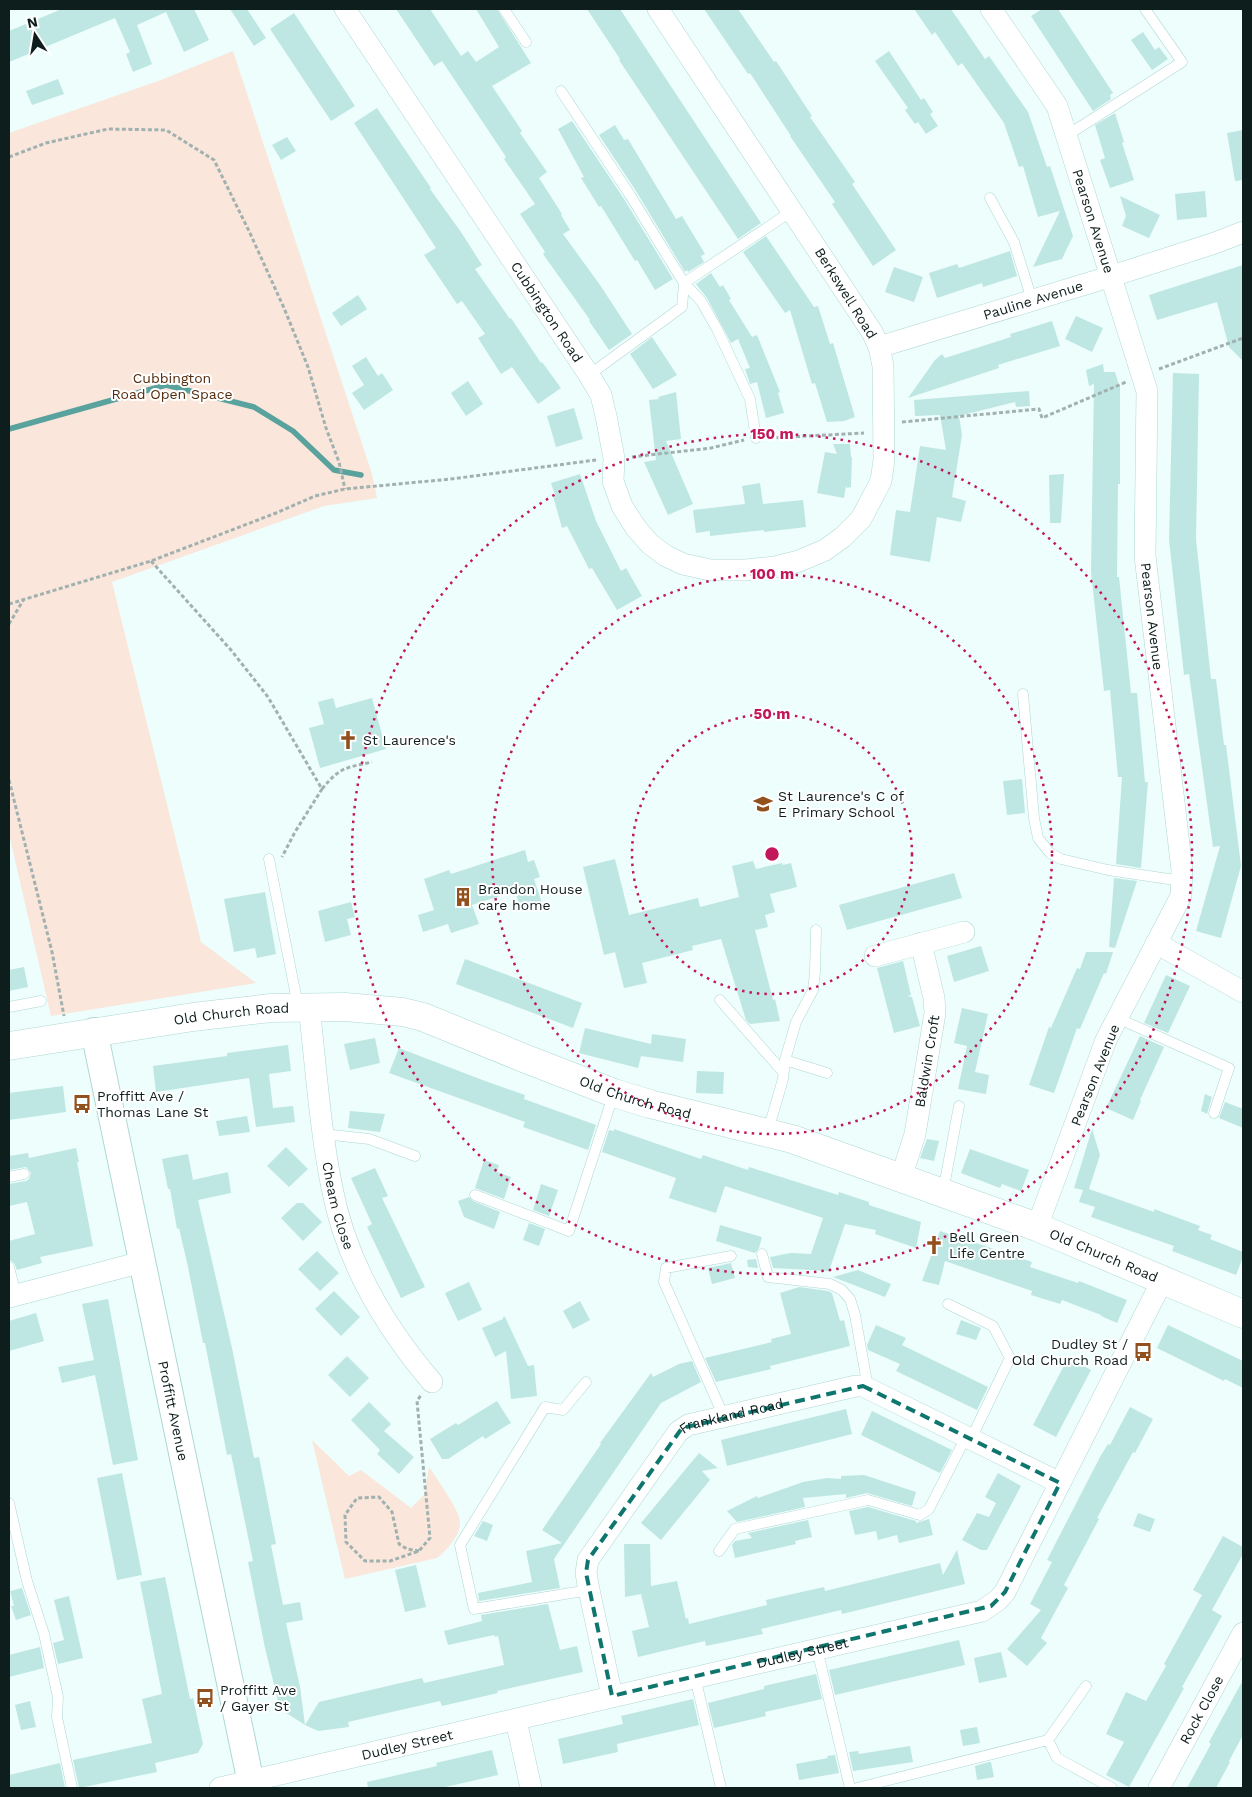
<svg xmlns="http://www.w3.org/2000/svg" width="1252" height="1797" font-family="'Work Sans',sans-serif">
<rect width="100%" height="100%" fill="#edfefc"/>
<path fill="#fae6da" d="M233 51 372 474 377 498 324 506 112 582 201 942 256 983 51 1016 9 834V133L161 80Z
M312 1440 349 1476 361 1470 411 1508 424 1495 429 1467C437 1479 459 1509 460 1522 461 1535 446 1551 437 1558L345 1579Z"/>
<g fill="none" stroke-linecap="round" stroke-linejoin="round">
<path stroke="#59a29d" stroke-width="5.5" d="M9 429 166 385 254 407 293 431 334 470 361 475"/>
</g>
<path fill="#bee7e3" d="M62 9H194L209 40 184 52 166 12 137 25 152 64 133 72 126 54 130 52 115 18 9 62V31Z
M230 9H247L266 38 254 46Z
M396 9H430L461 56 468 51 476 62 499 47 476 9H497L531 63 492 86 522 131 520 133 547 172 539 178 562 214 561 215 570 230 563 234 600 285 632 334 609 350 589 321 590 320 543 254 545 252 520 214 535 204 504 159 506 157 442 61 434 66Z
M587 9H620L761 223 738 239 619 60 620 59Z
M704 9H738L774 62 776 61 812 116 810 117 855 182 852 184 896 250 873 266 832 204 835 202 790 136H791L750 73 748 74Z
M914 9H951L985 59 989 56 1028 112 1047 167 1050 166 1073 236 1062 259 1033 267 1060 211 1038 217 1023 166 1019 167 1004 123 962 63 958 66 935 32 932 35Z
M1042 9H1058L1113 93 1110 95 1111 99 1093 111 1031 16Z
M294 13 355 106 331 121 270 29Z
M1143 32 1155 50 1159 47 1168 59 1152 70 1131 40Z
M889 51 921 100 924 98 933 112 930 114 938 126 926 134 918 122 915 124 905 110 908 108 875 61Z
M58 79 64 94 32 105 26 91Z
M377 108 431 188 430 189 461 232 482 265 475 269 510 319 511 318 541 363 542 362 561 388 538 404 512 367 501 374 478 338 485 334 462 301 457 304 424 255 436 248 354 123Z
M1115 113 1124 142 1122 143 1134 180 1110 188 1100 160 1105 158 1095 125Z
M572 121 624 199 673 279 655 290 637 260 635 261 601 206 599 207 581 178 584 177 558 129Z
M615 125 624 140 628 139 676 219 682 216 705 254 701 256 704 262 688 272 687 270 685 272 636 191 599 135Z
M1243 130V180L1235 181 1227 133Z
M287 137 296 151 281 160 272 145Z
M1205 191 1207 217 1177 220 1175 194Z
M1120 196 1160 215 1149 238 1122 226 1126 216Z
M766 236 814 307 818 306 830 344 833 343 855 417 844 421 827 422 815 383 812 384 790 310 785 313 743 252Z
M1010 251 1017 276 983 287 982 283 937 298 929 273 957 264 959 268Z
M1243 265V361L1229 347 1217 302 1157 320 1149 295Z
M894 267 923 277 914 302 885 292Z
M711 273 720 287 723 285 731 299 729 300 752 337 757 335 780 392 778 393 784 413 766 418 757 382 750 384 745 369 750 368 738 339 731 343 707 298 696 284Z
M358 295 367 309 341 326 332 313Z
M1076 316 1103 328 1092 352 1065 339Z
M1052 321 1060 346 998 365 999 368 908 398 935 360 942 354 945 358 1011 337 1010 334Z
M652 337 677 375 653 389 630 354Z
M366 357 378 376 382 373 393 390 364 410 352 393 364 385 352 366Z
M1103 364 1104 372H1115L1120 388V484H1118L1117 577H1119L1131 693H1137L1145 782H1148L1141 868 1116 864 1122 777H1118L1110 690 1104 691 1091 572 1094 384 1089 386 1086 370Z
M1173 373 1199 374 1196 539 1211 679H1216L1224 745H1226L1241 866 1221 938 1196 931 1220 846 1213 847 1189 674 1184 675 1169 540Z
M468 381 483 404 466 416 451 393Z
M1029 391 1030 406 1016 407 1015 402 959 416 962 435 952 497 966 501 961 522 937 517 930 562 890 555 896 510 910 512 920 446 946 450 940 415 915 416 914 400Z
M676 392 681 439 666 441 693 504 668 515 644 462 656 460 649 400 659 399 658 397Z
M574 408 583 439 556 447 547 416Z
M833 444H850L851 457H852L851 487 847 488 846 486 844 498 817 493 825 452 837 454Z
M580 474 596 521 621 571 626 568 642 596 617 610 592 568 589 569 567 526 562 528 553 496 555 495 551 483Z
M1064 474 1061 523H1050L1049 475Z
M760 483 763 504 803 500 806 527 764 532V530L710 536V531L696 533 693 510 745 504 742 486Z
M333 698 336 708 372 698 386 749 320 768 309 728 324 724 318 702Z
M1022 779 1025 813 1007 815 1003 781Z
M525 850 528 862 534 860 540 877 534 879 542 903 521 910 515 891 472 905 479 924 451 933 448 924 423 932 418 915 434 910 424 879 449 870 451 874Z
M615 859 629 915 698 898 700 907 739 897 732 866 753 861 756 869 782 863 783 865 791 863 797 887 770 894 775 912 765 915 768 927 755 930 773 1000 775 999 780 1021 750 1024 746 1020 721 939 692 946 693 950 642 963 647 983 624 988 615 952 604 955 583 867Z
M954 873 962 898 847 930 839 905Z
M1114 878 1137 881 1115 948 1109 947Z
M265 892 276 954 257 958 255 948 234 952 224 899Z
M351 902 355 917 347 919 351 935 325 942 318 911Z
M981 946 989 971 954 982 947 956Z
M1086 952H1113L1106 974 1104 973 1080 1029 1077 1028 1054 1093 1029 1085 1049 1027 1051 1028 1077 968 1080 969Z
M465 959 582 1003 573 1028 456 984Z
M903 961 911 995 907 996 912 997 920 1026 894 1033 877 968Z
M24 967 28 987 9 991V970Z
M1166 975 1190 986 1168 1033 1144 1023Z
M962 1008 988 1014 975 1072 989 1075 986 1094 958 1089 967 1046 954 1043Z
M585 1028 651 1044 652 1034 686 1039 683 1062 641 1056 638 1068 579 1053Z
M1140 1036 1164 1047 1140 1100 1141 1101 1133 1120 1106 1108Z
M375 1038 380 1063 350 1070 344 1044Z
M288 1045 291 1071 269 1074 273 1108 293 1106 295 1122 256 1127 249 1078 156 1092 153 1066 227 1056V1053Z
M399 1048 485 1081 525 1095 524 1099 596 1125 588 1150 523 1127 525 1122 389 1073Z
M697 1071 724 1072 723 1094 696 1093Z
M63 1086 66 1112 9 1120V1093Z
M1205 1094 1212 1097 1207 1114 1201 1111Z
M1225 1102 1243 1109V1128L1219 1118Z
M350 1111 385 1114 380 1132 348 1128Z
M247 1116 250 1132 219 1136 216 1121Z
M614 1129 701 1159 703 1155 748 1170 749 1167 838 1195 839 1192 869 1202V1205L921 1222 916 1248 875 1234 876 1230 845 1224 829 1271 773 1268 770 1257 791 1253 811 1254 823 1218 725 1186 716 1213 669 1198 676 1178 602 1152 609 1130 614 1131Z
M1092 1129 1100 1155 1089 1189 1154 1212V1209L1200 1226 1198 1230 1212 1235 1210 1239 1243 1252V1257L1236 1275 1172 1251 1174 1246 1091 1217 1095 1207 1079 1202 1083 1190 1074 1188Z
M927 1139 939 1141 934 1161 920 1158Z
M286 1147 308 1169 289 1187 267 1166Z
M76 1148 79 1162H77L93 1246 40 1257 42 1263 17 1270 14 1263 10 1260 9 1241 35 1234 27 1202 9 1206V1184L26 1181 29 1179 31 1173 26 1167 9 1170V1156L28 1153 29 1158Z
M970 1149 1029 1170 1021 1191 1002 1184 1000 1188 961 1173Z
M188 1154 193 1180 228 1172 231 1193 198 1200 232 1348 254 1458 259 1457 276 1544 271 1545 283 1605 300 1602 303 1620 286 1623 300 1687 305 1725 319 1702 422 1678 424 1683 504 1665 498 1636 495 1637 494 1635 448 1645 444 1631 482 1621 481 1615 548 1604 560 1650 577 1646 583 1672 497 1691 498 1693 442 1706 440 1701 348 1722 349 1727 318 1731 305 1725 280 1709 265 1648 248 1562 253 1561 231 1454 227 1455 205 1343H203L188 1267 179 1228 177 1229 170 1189H168L162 1159Z
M484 1160 499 1165 497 1172 511 1177 504 1199 475 1188Z
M375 1168 388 1196 382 1198 425 1287 401 1298 367 1227 372 1224 351 1178Z
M541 1184 558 1190 549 1216 533 1210Z
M469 1197 473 1201 500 1212 494 1229 464 1217 458 1201Z
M297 1203H303L322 1222 303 1241 281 1218Z
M529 1223 545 1229 539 1246 523 1240Z
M720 1225 762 1237 759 1248 755 1253 716 1241Z
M940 1231 1032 1262 1030 1267 1078 1283 1079 1281 1127 1300 1117 1323 1101 1316V1315L1062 1300 1060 1304 1031 1295 1032 1291 945 1261 939 1285 922 1281Z
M317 1251 339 1273 320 1291 298 1269Z
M756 1259 758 1268 748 1267 747 1260Z
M731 1263 735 1278 712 1284 708 1268Z
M858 1270 891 1284 885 1297 833 1277Z
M469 1282 482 1310 458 1321 445 1293Z
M799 1287 828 1291 832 1293 840 1321 844 1320 850 1346 770 1366 771 1369 716 1382 705 1358 772 1342 771 1339 791 1334 780 1293Z
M334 1291 360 1317 341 1336 315 1309Z
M108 1299 138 1460 113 1465 95 1375 62 1383 58 1367 94 1360 82 1304Z
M580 1301 590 1320 573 1329 563 1311Z
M36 1313 44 1341 9 1351V1321Z
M503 1317H505L528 1366 534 1365 537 1396 511 1399 506 1351 495 1357 482 1328 503 1319Z
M961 1320 981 1328 976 1340 956 1334Z
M876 1325 906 1338 902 1345 988 1387 977 1410 896 1371 900 1364 868 1350 867 1345Z
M1168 1325 1243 1361V1388L1225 1379 1224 1381 1157 1348Z
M347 1356 369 1378 350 1397 328 1375Z
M1068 1358 1091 1370 1056 1437 1033 1425Z
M692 1361 701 1382 661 1403 554 1559 560 1588 479 1601 478 1593 532 1582 526 1551 562 1543 542 1530 601 1444 600 1443 651 1373 653 1377 679 1364Z
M497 1401 511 1423 485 1439 483 1436 448 1459H442L430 1439 456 1423 458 1425Z
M369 1402 391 1424 384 1431 414 1457 399 1474 377 1454 380 1450 351 1420Z
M1130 1407 1153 1419 1135 1453 1133 1452 1097 1518 1099 1519 1064 1585 1068 1588 1041 1638 1047 1643 1027 1666 1007 1649 1041 1610 1030 1604 1052 1562 1047 1560 1100 1457 1108 1444 1110 1445Z
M846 1409 852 1434 727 1466 721 1440Z
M872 1411 952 1450 940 1473 861 1435Z
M699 1453 718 1468 702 1471 710 1480 661 1540 641 1523Z
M122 1473 142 1575 117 1580 97 1478Z
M998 1473 1021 1486 987 1550H981L962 1540 977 1513 989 1517 996 1503 985 1497Z
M864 1475 916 1492 912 1506 867 1493 846 1498V1494L803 1498 805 1507 737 1522 727 1511 757 1496 758 1498 803 1482 827 1478 841 1479V1476Z
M868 1507 916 1521V1523L929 1519 933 1535 899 1543 897 1535 878 1540 876 1531 855 1535 849 1511Z
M1138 1513 1155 1519 1150 1532 1133 1526Z
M808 1520 812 1537 795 1541 796 1544 735 1558 732 1545 735 1541 752 1538 748 1533Z
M483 1521 493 1525 487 1541 474 1536Z
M1223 1536 1243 1547V1554L1212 1610 1222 1616 1182 1687 1184 1688 1129 1787 1106 1775 1124 1742 1106 1734 1126 1692 1146 1701 1166 1666 1164 1664 1202 1595 1193 1590Z
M624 1544H650L651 1586 677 1581 686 1619 688 1618 689 1624 767 1605 766 1600 824 1587 825 1591 940 1563 943 1575 957 1550 965 1584 842 1614 841 1610 761 1629 763 1634 706 1646 705 1641 638 1657 632 1631 649 1627 641 1594 625 1597Z
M416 1565 426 1607 405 1612 395 1570Z
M165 1577 190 1699 193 1698 203 1744 198 1753 155 1763 157 1772 79 1788 73 1760 152 1743 142 1699 162 1694 140 1582Z
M22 1588 31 1615 16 1620 11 1606H14L10 1591Z
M69 1596 83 1658 58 1664 53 1643 64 1640 54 1600Z
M959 1640 965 1665 835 1695 829 1670Z
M40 1647 44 1668 9 1677V1655Z
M1001 1652 1007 1677 979 1683 974 1658Z
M816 1674 822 1699 765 1712 766 1716 714 1728 708 1703 764 1689V1686Z
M1243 1680V1735L1229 1761 1230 1762 1216 1788H1187L1211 1744 1209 1742Z
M693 1699 699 1725 617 1744 618 1752 563 1764 558 1739 623 1724 621 1716Z
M30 1701 36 1727 21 1730 15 1705Z
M977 1727 980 1743 963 1746 960 1730Z
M910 1746 913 1762 853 1771 849 1752 858 1751 859 1754Z
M492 1750 498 1775 441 1788H368L367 1782 437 1766 436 1763Z
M835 1755 839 1773 799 1780 796 1764 828 1758 827 1756Z
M989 1762H991L994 1777 977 1780 975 1766Z
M60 1763 65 1788H9V1775Z"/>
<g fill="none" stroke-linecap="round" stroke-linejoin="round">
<g stroke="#aed7d3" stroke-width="11">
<path id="service" d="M504 9 526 42
M561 91 630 195 684 283 682 307 589 375
M1066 136 1182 62 1145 9
M990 198 1014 242 1032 300
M756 438 750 399 717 329 701 301 684 283 792 211
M1023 694 1034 818 1038 838 1050 853 1061 859 1108 870 1182 881
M269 859 298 1006
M720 1000 783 1072
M9 1007 41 1001
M1117 1018 1229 1068 1214 1113
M785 1060 827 1073
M768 1131 783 1079 785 1060 796 1022 813 990 815 972 816 930
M323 1134 369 1139 415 1156
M9 1177 24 1174
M943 1192 959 1106
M475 1195 569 1231 614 1093
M762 1254 768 1277 830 1284 842 1290 850 1299 855 1315 868 1388
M9 1267 16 1295
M948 1304 993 1326 1010 1358 971 1439
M586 1382 563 1410 545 1407 460 1545 474 1609 589 1590
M724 1417 664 1282 666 1268 731 1256
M9 1503 27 1581 44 1634 58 1697 57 1717 72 1788
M719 1551 735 1529 868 1500 920 1515 929 1509 966 1437
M817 1649 850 1788
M695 1677 721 1788
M1086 1686 1048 1740 1057 1758 1112 1788
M857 1788 1048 1740"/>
</g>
<g stroke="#aed7d3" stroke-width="22">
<g id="minor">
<path id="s1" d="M345 9 589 375 601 395 606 416 614 458 613 481 622 506 636 528 650 544 666 556 683 564 710 570H746L775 567 799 561 825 550 843 537 861 519 881 481 884 460 883 366 879 347 872 332 658 9"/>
<path id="s2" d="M991 9 1057 106 1147 391 1145 556 1182 870 1181 896 1106 1040 1037 1227"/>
<path id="s3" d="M879 347 1112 276 1215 243 1243 232"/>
<path d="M1156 943 1243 992"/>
<path d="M875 956 964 932"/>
<path id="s4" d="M309 1007C316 1067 320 1129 332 1188 346 1261 385 1327 432 1382"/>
<path id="s5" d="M901 1178 915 1134 935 1013 934 998 921 943"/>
<path d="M9 1297 142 1262"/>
<path id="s6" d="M612 1696 589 1590 586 1573 588 1560 678 1432 688 1425 856 1386H863L1060 1483"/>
<path d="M516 1720 531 1788"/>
<path id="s7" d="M220 1788 982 1611 998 1600 1005 1592 1163 1279"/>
<path id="s8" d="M1159 1788 1243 1633"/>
</g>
</g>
<g stroke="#aed7d3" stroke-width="28">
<g id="tertiary">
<path id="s9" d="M94 1031 252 1788"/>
</g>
</g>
<g stroke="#aed7d3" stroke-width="29">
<g id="secondary">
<path id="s10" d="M9 1046 193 1017 271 1008 345 1007 403 1012 423 1017 526 1059 614 1093 650 1104 792 1139 901 1178 1037 1227 1243 1314"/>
</g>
</g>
<path stroke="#a1b1b0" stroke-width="3" stroke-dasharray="4 2.5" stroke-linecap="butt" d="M9 157 46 143 108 129 166 130 214 160 249 231 284 308 308 367 326 428 339 462 345 489
M1159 369 1243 338
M902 422 1039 409 1042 418 1126 382
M770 438 864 433
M632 457 711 448 744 440
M151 561 231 650 268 697 322 789 295 832 282 857
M9 604 151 561 276 513 315 496 345 489 451 479 596 460
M9 624 24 599
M9 780 52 952 64 1016
M322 789C340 767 345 768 372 762
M419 1551 407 1549 399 1544 392 1512 379 1497 357 1498 345 1515 346 1542 365 1561H390L419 1551 430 1538 417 1401 421 1395"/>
<use href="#service" stroke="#fff" stroke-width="10"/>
<use href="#minor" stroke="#fff" stroke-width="21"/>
<use href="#tertiary" stroke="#fff" stroke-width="26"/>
<use href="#secondary" stroke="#fff" stroke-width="28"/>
</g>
<path fill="none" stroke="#0f766e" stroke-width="4" stroke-dasharray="10 6" stroke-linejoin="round" d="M863 1386 1060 1483 1005 1592 991 1606 612 1696 586 1573 588 1560 682 1428Z"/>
<g fill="none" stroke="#c2185b" stroke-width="2.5" stroke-dasharray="2.5 5">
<circle cx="772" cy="854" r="140"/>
<circle cx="772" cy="854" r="280"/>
<circle cx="772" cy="854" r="420"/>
</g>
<defs>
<g id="church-bare" transform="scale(1.5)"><path d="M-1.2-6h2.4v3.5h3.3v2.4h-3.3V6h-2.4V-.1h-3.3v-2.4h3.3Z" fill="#93501f" stroke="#fff" stroke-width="2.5" paint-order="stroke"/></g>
<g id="school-bare" transform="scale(1.5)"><path d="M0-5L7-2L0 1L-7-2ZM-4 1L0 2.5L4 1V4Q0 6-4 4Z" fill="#93501f" stroke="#fff" stroke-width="2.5" paint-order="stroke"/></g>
<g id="building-bare" transform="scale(1.5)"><path d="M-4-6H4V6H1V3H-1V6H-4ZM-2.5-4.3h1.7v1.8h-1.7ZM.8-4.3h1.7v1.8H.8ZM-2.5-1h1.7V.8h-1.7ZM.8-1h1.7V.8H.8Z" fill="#93501f" stroke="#fff" stroke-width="2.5" paint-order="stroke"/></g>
<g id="bus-bare" transform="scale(1.5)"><path d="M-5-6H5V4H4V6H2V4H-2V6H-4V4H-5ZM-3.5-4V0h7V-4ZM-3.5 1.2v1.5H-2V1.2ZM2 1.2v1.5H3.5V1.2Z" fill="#93501f" stroke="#fff" stroke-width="2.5" paint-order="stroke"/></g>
</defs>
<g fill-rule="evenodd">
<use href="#church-bare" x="348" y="740"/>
<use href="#school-bare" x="763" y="804"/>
<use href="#building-bare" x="463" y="897"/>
<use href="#bus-bare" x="82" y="1104"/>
<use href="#church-bare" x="934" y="1245"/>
<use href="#bus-bare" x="1143" y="1352"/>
<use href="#bus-bare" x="205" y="1698"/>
</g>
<g text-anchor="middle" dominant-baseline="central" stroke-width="4" stroke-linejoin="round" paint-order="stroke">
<g font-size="14" fill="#0e1e1d" stroke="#fff">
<text stroke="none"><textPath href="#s2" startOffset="238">Pearson Avenue</textPath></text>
<text transform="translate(846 293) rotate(58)">Berkswell Road</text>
<text stroke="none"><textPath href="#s3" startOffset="161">Pauline Avenue</textPath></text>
<text stroke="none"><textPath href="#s1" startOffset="364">Cubbington Road</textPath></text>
<text stroke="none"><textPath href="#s2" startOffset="642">Pearson Avenue</textPath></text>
<text stroke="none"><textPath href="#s10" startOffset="225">Old Church Road</textPath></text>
<text stroke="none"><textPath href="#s5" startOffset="120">Baldwin Croft</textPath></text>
<text transform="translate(1095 1075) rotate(-68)">Pearson Avenue</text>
<text stroke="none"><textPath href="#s10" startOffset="645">Old Church Road</textPath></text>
<text stroke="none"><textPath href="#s4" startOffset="201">Cheam Close</textPath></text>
<text stroke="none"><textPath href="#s10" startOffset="1140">Old Church Road</textPath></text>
<text stroke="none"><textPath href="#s9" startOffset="388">Proffitt Avenue</textPath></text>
<text stroke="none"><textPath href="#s6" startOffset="352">Frankland Road</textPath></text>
<text stroke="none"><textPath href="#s7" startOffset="598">Dudley Street</textPath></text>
<text stroke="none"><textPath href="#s8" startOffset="89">Rock Close</textPath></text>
<text stroke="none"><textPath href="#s7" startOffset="192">Dudley Street</textPath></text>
</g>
<g font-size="14" fill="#542b0c" stroke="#fff">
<text x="172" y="378">Cubbington<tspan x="172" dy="16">Road Open Space</tspan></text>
</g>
<g font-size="14" fill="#0e1e1d" stroke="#fff" text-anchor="start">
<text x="363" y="740">St Laurence's</text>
<text x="778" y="796">St Laurence's C of<tspan x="778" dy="16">E Primary School</tspan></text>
<text x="478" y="889">Brandon House<tspan x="478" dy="16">care home</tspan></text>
<text x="97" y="1096">Proffitt Ave /<tspan x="97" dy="16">Thomas Lane St</tspan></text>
<text x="949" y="1237">Bell Green<tspan x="949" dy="16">Life Centre</tspan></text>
<text x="1128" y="1344" text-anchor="end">Dudley St /<tspan x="1128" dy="16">Old Church Road</tspan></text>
<text x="220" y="1690">Proffitt Ave<tspan x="220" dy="16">/ Gayer St</tspan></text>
</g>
</g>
<circle cx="772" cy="854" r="8" fill="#c2185b" stroke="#fff" stroke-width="2.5"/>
<g font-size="15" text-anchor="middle" font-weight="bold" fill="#c2185b" stroke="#fff" stroke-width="4" stroke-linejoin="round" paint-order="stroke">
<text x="772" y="439">150 m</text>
<text x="772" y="579">100 m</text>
<text x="772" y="719">50 m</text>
</g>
<rect width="1252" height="1797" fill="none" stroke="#0e1e1d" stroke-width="20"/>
<g transform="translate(35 35) rotate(348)" stroke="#ffffff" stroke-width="4" paint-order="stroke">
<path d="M0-4L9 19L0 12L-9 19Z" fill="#0e1e1d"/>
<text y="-8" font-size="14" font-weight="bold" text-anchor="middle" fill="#0e1e1d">N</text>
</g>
</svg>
